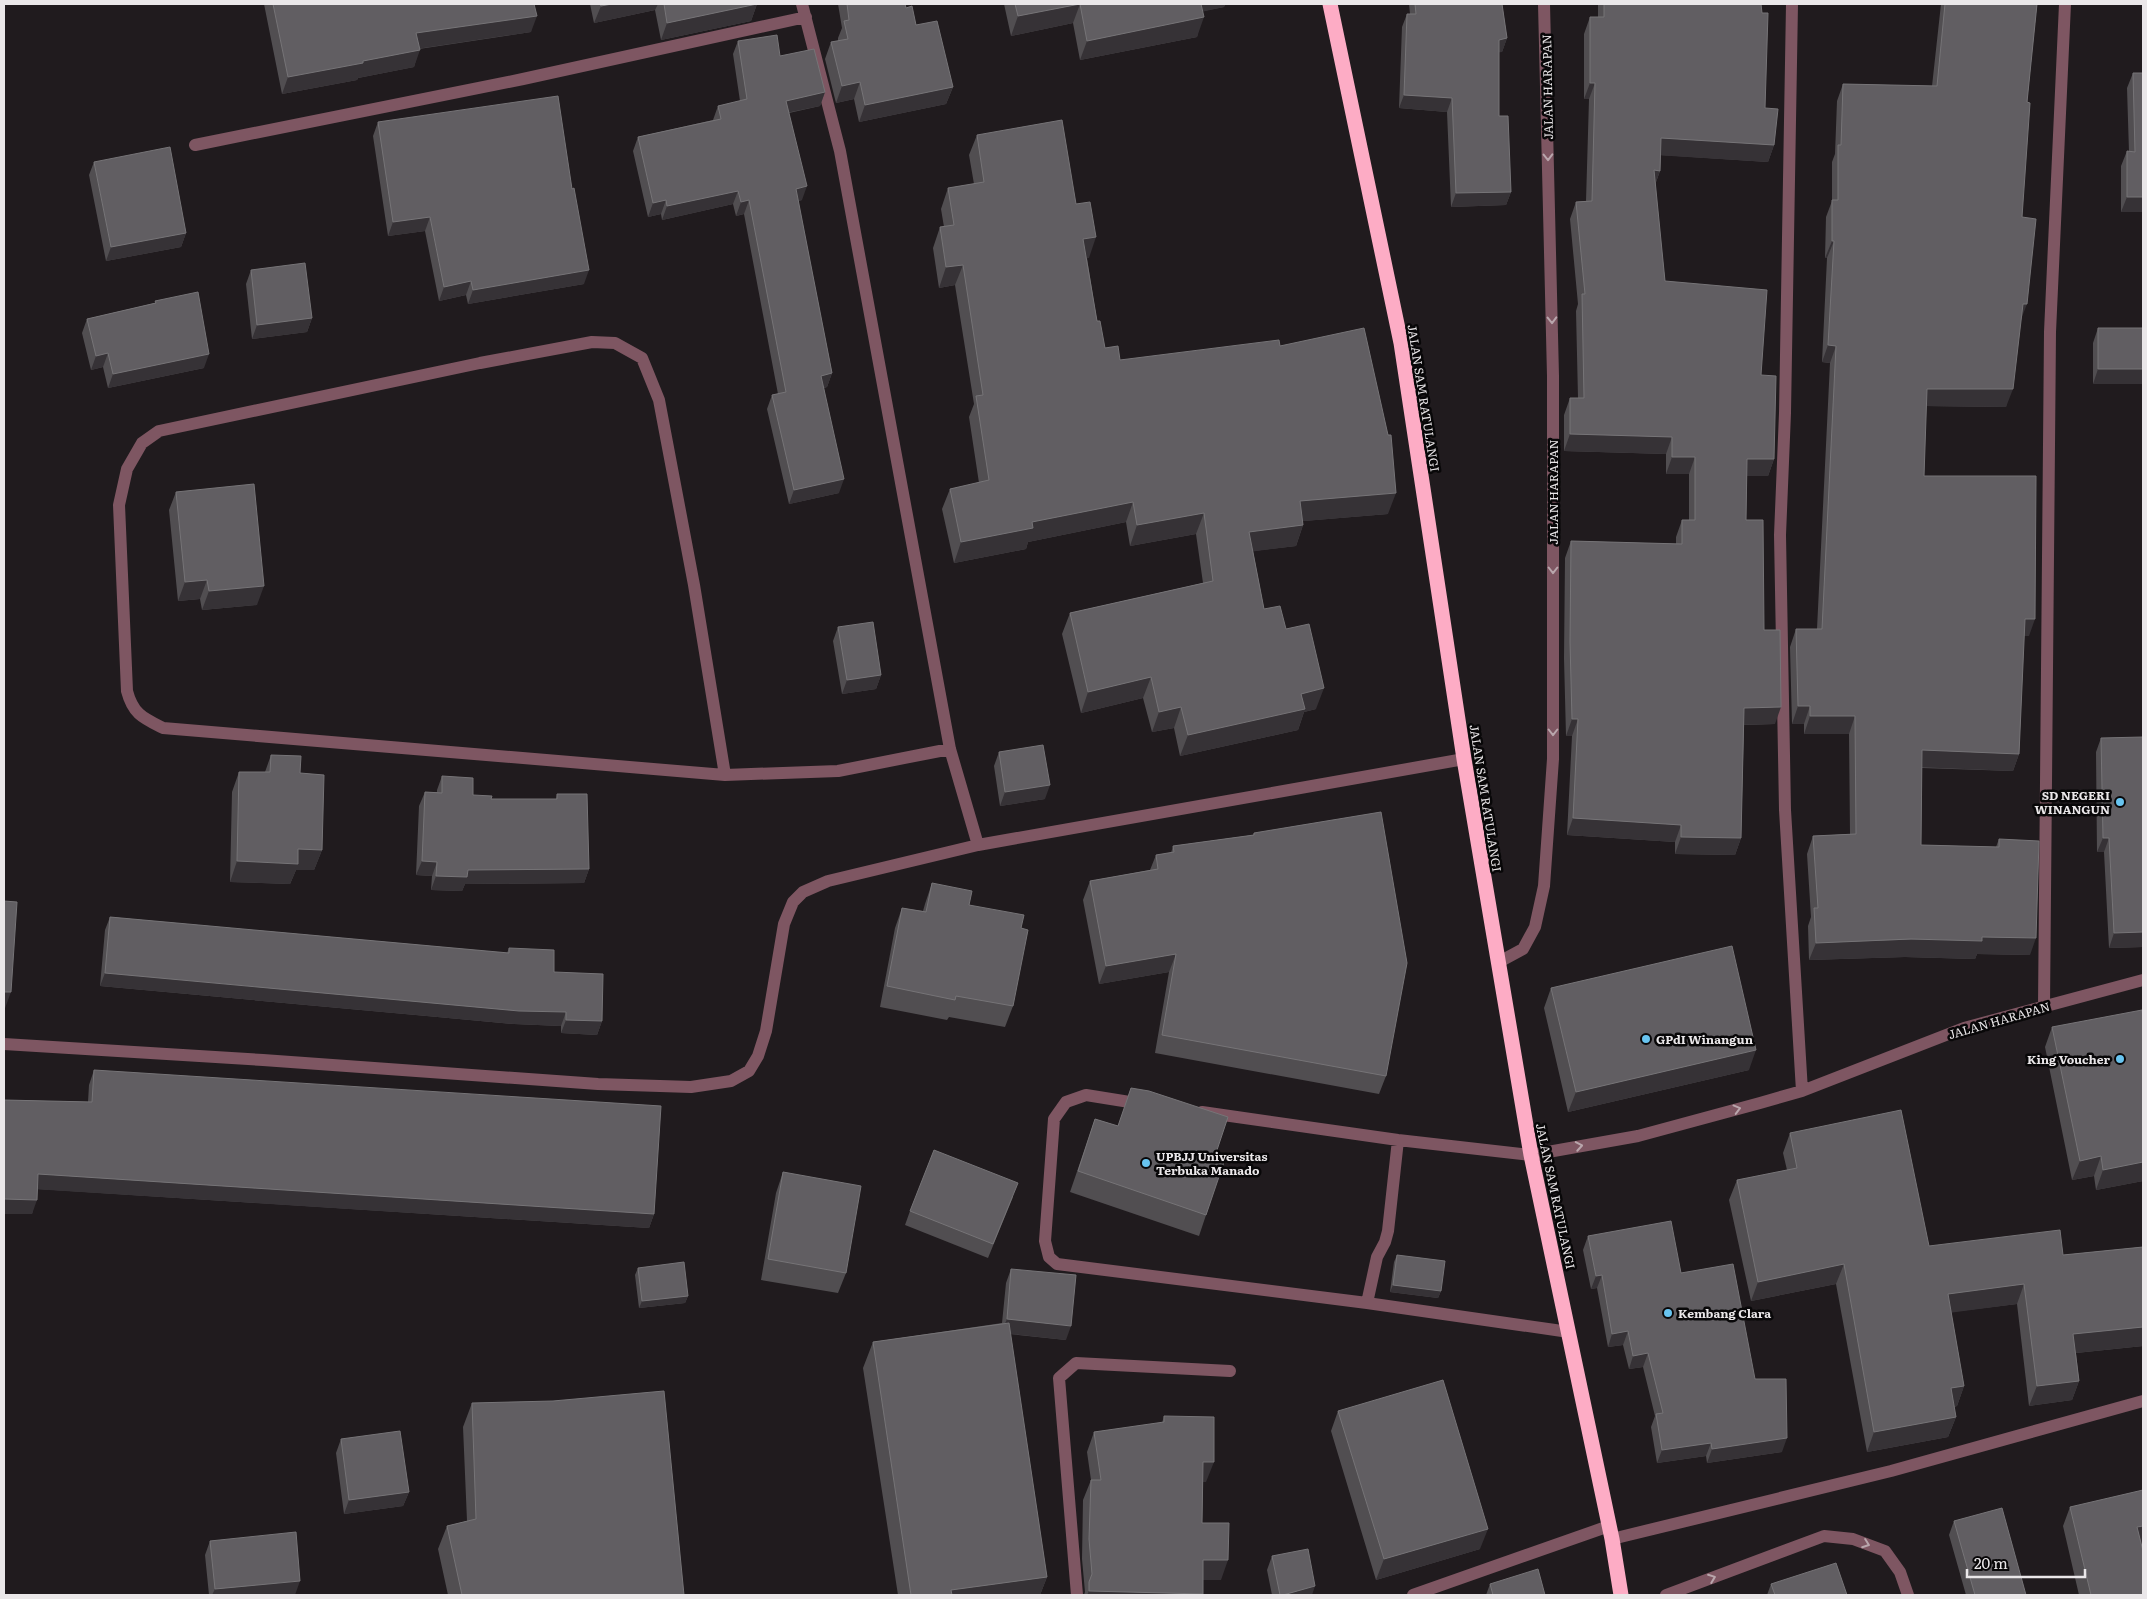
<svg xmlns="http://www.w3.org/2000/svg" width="2147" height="1599" font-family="Literata,serif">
<rect width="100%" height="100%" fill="#201b1e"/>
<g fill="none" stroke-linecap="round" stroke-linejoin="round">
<path stroke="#7e5662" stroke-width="12" d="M802 4 840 151 950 749 978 845
M1792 4 1785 413 1780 535 1785 810 1802 1091
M195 145 523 79 806 17
M725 775 163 728C143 718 133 714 127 691L119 505 127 469 142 443 159 431 480 363 592 342 615 343 642 358 659 400 694 585 725 775 838 771 950 749
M1499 962 1523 949 1535 927 1544 886 1553 759V376L1544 4
M2044 1007 2050 332 2065 4
M4 1044 263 1060 598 1084 691 1087 731 1081 749 1071 758 1056 766 1031 784 924 793 902 803 892 828 881 978 845 1464 759
M1142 1104 1086 1095 1066 1102 1054 1119 1045 1241 1049 1257 1057 1264 1367 1303 1569 1332
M1202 1112 1398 1140 1531 1155 1638 1136 1760 1103 1802 1091 1964 1028 2143 980
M1367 1303 1377 1257 1385 1242 1388 1231 1398 1140
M1612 1539 1891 1471 2143 1401
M1077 1595 1059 1378 1076 1363 1230 1371
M1413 1595 1609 1526
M1666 1595 1824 1536 1853 1539 1885 1551 1900 1572 1908 1595"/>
<path stroke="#fdacc5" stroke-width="15" d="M1330 4 1401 343 1464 759 1531 1155 1612 1539 1621 1595"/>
</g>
<path fill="#514e51" d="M264 4H534L531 32 419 49 414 67 358 78 357 80 282 94Z
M590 4H757L751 21 661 40 655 10 594 23Z
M838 4H905L906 8 953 87 946 104 859 122 854 99 836 103 825 59 831 42 838 41V38L842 28Z
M1004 4H1225L1224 7 1203 11 1197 37 1080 60 1073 23 1011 36Z
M1409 4H1502L1507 38 1502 52H1499V116L1511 192 1506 205 1451 207 1447 112 1399 108 1402 27 1407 14H1410Z
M1598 4H1761L1765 108 1774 145 1768 162 1661 155 1660 171 1655 185 1665 281 1761 375 1774 459 1768 476H1747L1746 520 1764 630 1775 724 1744 725 1741 838 1735 855 1675 854V842L1567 835 1572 736H1566L1564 658 1565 558 1571 541 1676 544V537L1682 520H1689V474H1666V454L1564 451V415L1570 398H1578L1576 311 1578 304 1570 219 1576 202 1586 201 1589 99H1584V34L1590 17H1598Z
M1941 4H2037L2027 102 2022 217 2021 321 2006 407 1926 406 1924 476 2029 636H2024L2019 754 2013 771 1922 768 1921 845 1996 847 1999 839 2030 955 1977 954 1975 959 1905 957 1809 960 1808 926 1811 917 1807 854 1813 836 1850 834 1849 734H1804V724H1792L1790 647 1796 629H1817L1830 363 1822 362 1827 258H1825L1826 217 1832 201V162L1835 154 1837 101 1843 84 1932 86Z
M738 41 780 56 825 92 820 106 789 113 802 200 798 201 832 373 827 387 824 388 839 493 789 504 767 409 772 395 778 394 744 214 736 216 733 204 662 220 661 214 648 217 633 151 638 137 713 120 718 106 740 101 733 54Z
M2133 73H2143V212H2121V166L2127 151 2129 152 2127 88Z
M378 122 584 284 468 304 466 295 439 301 425 231 388 236 373 136Z
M977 135 1076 204 1089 258H1087L1097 321 1105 348 1120 360 1280 346 1388 514 1303 521V525L1296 546 1253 551 1264 609 1286 629 1316 709 1304 712 1298 730 1180 756 1174 728 1152 732 1143 698 1081 713 1062 634 1070 613 1203 583 1196 534 1130 546 1126 522 1028 542 1026 549 954 563 942 509 950 489 979 483 969 417 974 404 955 285 939 288 933 248 940 227H944L941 209 948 188 974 184 969 155Z
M94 162 186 233 181 247 106 261 89 175Z
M251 270 312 318 307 332 252 339 246 284Z
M155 301 204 368 108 388 103 367 91 370 82 333 87 319 155 303Z
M2098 328H2143L2093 384V343Z
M176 492 257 605 202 610 200 599 178 601 169 510Z
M838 627 881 675 876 689 842 694 833 641Z
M2101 738 2143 947 2109 948 2104 852H2097L2096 752Z
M999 752 1045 799 1000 806 994 766Z
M271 755 300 773 322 850 314 870H296L290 884 230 882 232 792 239 772H265Z
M442 776 473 795 491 799H556L557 794 589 869 584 883 465 884 462 891 431 890 432 876 416 875 419 806 425 792H437V790Z
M1254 833 1386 1076 1379 1094 1155 1053 1169 972 1099 984 1083 900 1090 881 1150 870 1156 855 1171 853 1173 846 1253 835Z
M932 883 969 905 1021 928 1013 1006 1005 1027 949 1017 947 1020 880 1007 895 928 902 908 923 911 925 904Z
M110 917 507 953 509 948 602 1021 597 1035 561 1033V1026L514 1024 100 986 105 930Z
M1551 988 1749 1070 1568 1112 1544 1008Z
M2143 1018V1181L2096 1190 2094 1176 2072 1180 2045 1047 2052 1027Z
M94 1070 654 1214 649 1228 38 1189 32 1214H4V1100L88 1102 89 1085Z
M1131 1088 1214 1159 1206 1215 1199 1236 1070 1192 1095 1119 1118 1126Z
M1790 1133 1929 1246 2063 1255 2143 1247V1346L2076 1353 2079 1381 2072 1400 2029 1406 2017 1304 1951 1312 1964 1386 1957 1406 1954 1407 1956 1417 1948 1437 1867 1452 1836 1284 1751 1301 1729 1200 1737 1180 1787 1170 1783 1153Z
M783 1172 846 1273 838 1293 761 1280 776 1193Z
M1013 1197 988 1258 905 1225 910 1211Z
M1588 1236 1681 1273 1755 1379 1782 1452 1707 1463 1706 1456 1657 1463 1651 1427 1655 1416 1643 1367 1629 1369 1623 1345 1608 1347 1597 1288 1591 1289 1583 1250Z
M1397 1255 1441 1291 1438 1298 1390 1292 1394 1262Z
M638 1268 688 1296 685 1303 639 1308 635 1275Z
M1011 1269 1066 1340 1010 1334 1047 1577 1040 1595H898L863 1368 873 1342 1002 1323 1006 1283Z
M472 1403 684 1595H448L438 1549 447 1526 467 1521 463 1427Z
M1338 1411 1480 1549 1376 1580 1331 1431Z
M1164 1416 1206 1482H1203L1202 1523 1221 1580H1203L1202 1595H1084L1085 1592 1082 1559 1083 1500 1091 1480 1087 1452 1094 1432 1162 1423Z
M341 1439 409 1492 403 1506 344 1514 336 1453Z
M2070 1507 2142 1544 2143 1595H2079L2063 1526Z
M1954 1521 2026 1595H1966L1949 1535Z
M210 1541 295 1595H209L205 1555Z
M1272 1556 1312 1595H1272L1267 1570Z
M1490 1584 1545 1595H1486Z
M1771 1584 1847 1595H1767Z"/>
<path fill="#363236" d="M612 4H658L655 10 594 23 601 6Z
M757 4 751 21 661 40 667 23Z
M1080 4 1073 23 1011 36 1018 16Z
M1196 4H1225L1224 7 1192 14Z
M537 16 531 32 410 50 416 33Z
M1204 17 1197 37 1080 60 1087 41Z
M1507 38 1502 52 1494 53 1499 40Z
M420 50 414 67 358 78 357 80 282 94 288 77 363 61Z
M860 82 854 99 836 103 842 86Z
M1590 83H1595L1589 99H1584Z
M953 87 946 104 859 122 865 105Z
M825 92 820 106 781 114 786 101Z
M1404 95 1452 98 1447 112 1399 108Z
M1661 138 1774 145 1768 162 1655 155Z
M1654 170 1660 171 1654 187Z
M807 186 802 200 791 203 796 189Z
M738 191 733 204 662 220 667 206Z
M1511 192 1506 205 1451 207 1456 193Z
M2127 197H2143V212H2121Z
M666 200 661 214 648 217 653 203Z
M749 200 744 214 736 216 741 202Z
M430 217 425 231 388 236 393 222Z
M186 233 181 247 106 261 111 247Z
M1096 237 1089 258 1076 260 1083 239Z
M1832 241H1834L1827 258H1825Z
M963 265 955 285 939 288 946 267Z
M589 270 584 284 468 304 473 290Z
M471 281 466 295 439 301 444 287Z
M2023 304H2027L2020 322Z
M312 318 307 332 252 339 257 325Z
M1828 345 1836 346 1830 363 1822 362Z
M108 353 103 367 91 370 96 356Z
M209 354 204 368 108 388 113 374Z
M2098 369H2143V384H2093Z
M832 373 827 387 816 389 821 376Z
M1927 389H2013L2006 407 1921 406Z
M1570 434 1672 437 1666 454 1564 451Z
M1672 457H1695L1689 474H1666Z
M1747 459H1774L1768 476H1741Z
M844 479 839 493 789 504 794 490Z
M1396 493 1388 514 1293 522 1300 501Z
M1133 502 1126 522 1028 542 1026 549 954 563 961 542 1032 522Z
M1204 513 1196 534 1130 546 1137 525Z
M1303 525 1296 546 1241 553 1249 532Z
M207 580 200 599 178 601 185 582Z
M264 586 257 605 202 610 209 591Z
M2025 619H2035L2029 636H2018Z
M881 675 876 689 842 694 847 680Z
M1151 677 1143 698 1081 713 1088 692Z
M1324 688 1316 709 1304 712 1298 730 1180 756 1188 735 1301 694Z
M1798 706H1810L1804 724H1792Z
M1181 707 1174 728 1152 732 1159 712Z
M1781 707 1775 724 1738 725 1744 708Z
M1810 716H1855L1849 734H1804Z
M1572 719H1578L1572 736H1566Z
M1922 750 2019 754 2013 771 1916 767Z
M1050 785 1045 799 1000 806 1005 792Z
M1573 818 1681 825 1675 842 1567 835Z
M1681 837 1741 838 1735 855 1675 854Z
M2103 838H2109L2104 852H2097Z
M298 849 322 850 314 870H296L290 884 230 882 237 861Z
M422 861 437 862 432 876 416 875Z
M589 869 584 883 465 884 462 891 431 890 436 876 468 870Z
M2143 932V947L2109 948 2114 933Z
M1982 937 2036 938 2030 955 1977 954 1975 959 1905 957 1809 960 1816 943Z
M1176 954 1169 972 1099 984 1106 966Z
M105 973 566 1012 561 1026 514 1024 100 986Z
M4 992H11L4 1011Z
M566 1020 602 1021 597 1035 561 1033Z
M1756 1050 1749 1070 1568 1112 1576 1092Z
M2101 1156 2094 1176 2072 1180 2080 1161Z
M2143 1162V1181L2096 1190 2103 1170Z
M38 1174 654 1214 649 1228 33 1189Z
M4 1199 37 1200 32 1214H4Z
M1844 1264 1836 1284 1751 1301 1758 1282Z
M1602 1275 1597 1288 1591 1289 1596 1276Z
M2024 1284 2017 1304 1941 1314 1948 1294Z
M1393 1285 1441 1291 1438 1298 1390 1292Z
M688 1296 685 1303 639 1308 642 1301Z
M1007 1319 1071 1326 1066 1340 1001 1333Z
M2143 1327V1346L2066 1354 2073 1334Z
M1628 1331 1623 1345 1608 1347 1612 1334Z
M1648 1353 1643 1367 1629 1369 1633 1356Z
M2079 1381 2072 1400 2029 1406 2037 1386Z
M1964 1386 1957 1406 1944 1408 1951 1388Z
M1956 1417 1948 1437 1867 1452 1874 1432Z
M1787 1438 1782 1452 1707 1463 1712 1449Z
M1711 1443 1706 1456 1657 1463 1662 1450Z
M1203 1462H1214L1206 1482H1196Z
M409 1492 403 1506 344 1514 349 1500Z
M2143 1526V1544L2130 1546 2137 1527Z
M1488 1529 1480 1549 1376 1580 1384 1559Z
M1203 1560H1228L1221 1580H1196Z
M1047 1577 1040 1595H950L951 1590Z
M300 1581 295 1595H212L215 1589Z
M1315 1586 1312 1595H1283Z
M1089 1591 1203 1594 1202 1595H1087Z"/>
<path fill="#615e62" stroke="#767477" d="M273 4H534L537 16 416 33 420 50 363 61V63L288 77Z
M600 4H612L601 6Z
M664 4H757L667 23Z
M847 4H905L906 8 912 6 916 25 937 21 953 87 865 105 860 82 842 86 831 42 848 39 844 21 849 20Z
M1015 4H1201L1204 17 1087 41 1080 4 1018 16Z
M1415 4H1502L1507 38 1499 40V116H1508L1511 192 1456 193 1452 98 1404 95 1407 14H1416Z
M1604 4H1761L1762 13H1768L1765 108 1778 109 1774 145 1661 138 1660 171 1654 170 1665 281 1767 290 1761 375 1776 376 1774 459H1747L1746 520H1763L1764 630H1780L1781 707 1744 708 1741 838 1681 837V825L1573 818 1578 719H1572L1570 642 1571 541 1682 544V520H1695V457H1672V437L1570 434V398H1584L1582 294H1585L1576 202 1592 201 1595 83H1590V17H1604Z
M1945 4H2037L2027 102 2030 103 2022 217 2036 219 2027 304H2023L2013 389H1927L1924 476H2036L2035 619H2025L2019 754 1922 750 1921 845 1999 847V839L2039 841 2036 938 1982 937V941L1911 939 1816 943 1814 908H1818L1813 836 1856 834 1855 716H1810V706H1798L1796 629H1822L1836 346 1828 345 1834 241H1832V200H1838V145H1841L1843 84 1937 86Z
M777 35 780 56 814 49 825 92 786 101 807 186 796 189 832 373 821 376 844 479 794 490 772 395 786 392 749 200 741 202 738 191 667 206 666 200 653 203 638 137 721 119 718 106 747 99 738 41Z
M2133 73H2143V197H2127V151L2135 152Z
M558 96 572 189 574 188 589 270 473 290 471 281 444 287 430 217 393 222 378 122Z
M1062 120 1076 204 1090 202 1096 237 1083 239 1097 321H1100L1105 348 1118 346 1120 360 1279 340 1280 346 1364 328 1388 435H1391L1396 493 1300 501 1303 525 1249 532 1264 609 1280 606 1286 629 1309 624 1324 688 1301 694 1305 709 1188 735 1181 707 1159 712 1151 677 1088 692 1070 613 1213 581 1204 513 1137 525 1133 502 1032 522 1033 528 961 542 950 489 989 480 976 396 983 395 963 265 946 267 940 227 954 225 948 188 984 182 977 135Z
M170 147 186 233 111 247 94 162Z
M305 263 312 318 257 325 251 270Z
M198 292 209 354 113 374 108 353 96 356 87 319 156 303 155 301Z
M2098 328H2143V369H2098Z
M254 484 264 586 209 591 207 580 185 582 176 492Z
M873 622 881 675 847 680 838 627Z
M2143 737V932L2114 933 2109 838H2103L2101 738Z
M1043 745 1050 785 1005 792 999 752Z
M271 755 301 756 300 773 324 775 322 850 298 849V864L237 861 239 772H270Z
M442 776 473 778V795L492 796 491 799H557V794H587L589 869 468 870 467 877 436 876 437 862 422 861 425 792 442 793Z
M1381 812 1407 963 1386 1076 1162 1035 1176 954 1106 966 1090 881 1158 869 1156 855 1174 852 1173 846 1254 835V833Z
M932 883 972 891 969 905 1024 915 1021 928 1028 930 1013 1006 956 996 955 1000 887 986 902 908 926 912Z
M4 901 17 902 11 992H4Z
M110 917 509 953V948L554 950V972L603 974 602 1021 566 1020V1012L519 1011 105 973Z
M1732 946 1756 1050 1576 1092 1551 988Z
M2142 1010 2143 1018V1162L2103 1170 2101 1156 2080 1161 2052 1027Z
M94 1070 661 1106 654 1214 38 1174 37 1200 4 1199V1100L92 1102Z
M1131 1088 1149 1091 1228 1117 1214 1159 1224 1162 1206 1215 1078 1171 1095 1119 1118 1126Z
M1901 1110 1929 1246 2060 1230 2063 1255 2143 1247V1327L2073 1334 2079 1381 2037 1386 2024 1284 1948 1294 1964 1386 1951 1388 1956 1417 1874 1432 1844 1264 1758 1282 1737 1180 1797 1168 1790 1133Z
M934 1150 1018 1183 993 1244 910 1211Z
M783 1172 861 1186 846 1273 768 1259Z
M1671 1221 1681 1273 1733 1264 1755 1379H1786L1787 1438 1712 1449 1711 1443 1662 1450 1656 1414 1663 1413 1648 1353 1633 1356 1628 1331 1612 1334 1602 1275 1596 1276 1588 1236Z
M1397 1255 1445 1261 1441 1291 1393 1285Z
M684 1262 688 1296 642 1301 638 1268Z
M1011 1269 1076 1275 1071 1326 1007 1319Z
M1009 1323 1047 1577 951 1590 952 1595H911L873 1342Z
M1443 1380 1488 1529 1384 1559 1338 1411Z
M664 1391 684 1595H462L447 1526 476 1519 472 1403 553 1401Z
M1164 1416 1214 1417V1462H1203L1202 1523H1229L1228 1560H1203V1594L1089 1591V1582L1092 1574 1089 1539 1091 1480H1101L1094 1432 1164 1422Z
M400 1431 409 1492 349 1500 341 1439Z
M2143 1490V1526L2137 1527 2143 1551V1595H2091L2070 1507Z
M2002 1508 2026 1595H1975L1954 1521Z
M296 1532 300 1581 215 1589 210 1541Z
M1308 1549 1315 1586 1283 1595H1280L1272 1556Z
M1836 1563 1847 1595H1775L1771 1584Z
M1538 1569 1545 1595H1493L1490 1584Z"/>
<defs><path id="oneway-chevron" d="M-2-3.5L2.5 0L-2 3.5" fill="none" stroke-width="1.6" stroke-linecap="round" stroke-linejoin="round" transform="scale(1.25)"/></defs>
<g stroke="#b9a6ac">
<use href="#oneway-chevron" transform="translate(1548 157) rotate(89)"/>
<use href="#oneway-chevron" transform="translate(1552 320) rotate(89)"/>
<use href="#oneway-chevron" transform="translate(1553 570) rotate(90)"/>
<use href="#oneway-chevron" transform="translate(1553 732) rotate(90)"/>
<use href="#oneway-chevron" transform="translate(1737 1109) rotate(-15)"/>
<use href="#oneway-chevron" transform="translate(1579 1146) rotate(-10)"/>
<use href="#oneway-chevron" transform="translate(1866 1544) rotate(20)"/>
<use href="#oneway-chevron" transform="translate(1712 1578) rotate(-21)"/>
</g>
<g fill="#68c4f0" stroke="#080708" stroke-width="2">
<circle cx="2120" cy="802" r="5"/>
<circle cx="1646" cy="1039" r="5"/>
<circle cx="2120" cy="1059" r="5"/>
<circle cx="1146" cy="1163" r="5"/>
<circle cx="1668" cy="1313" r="5"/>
</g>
<g text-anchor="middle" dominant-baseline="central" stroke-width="5" stroke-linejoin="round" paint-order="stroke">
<g font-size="12" fill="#eae7e9" stroke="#080708">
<text transform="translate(1547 87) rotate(-91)">JALAN HARAPAN</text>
<text transform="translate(1424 398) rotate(81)">JALAN SAM RATULANGI</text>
<text transform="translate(1553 492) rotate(-90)">JALAN HARAPAN</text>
<text transform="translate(1486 798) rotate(81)">JALAN SAM RATULANGI</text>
<text transform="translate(1999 1020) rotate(-16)">JALAN HARAPAN</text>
<text transform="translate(1556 1196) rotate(78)">JALAN SAM RATULANGI</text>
</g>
<g font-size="12" font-weight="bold" fill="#eae7e9" stroke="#080708" text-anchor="start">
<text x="2110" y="795" text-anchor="end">SD NEGERI<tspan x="2110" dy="14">WINANGUN</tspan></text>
<text x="1656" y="1039">GPdI Winangun</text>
<text x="2110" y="1059" text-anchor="end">King Voucher</text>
<text x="1156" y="1156">UPBJJ Universitas<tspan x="1156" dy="14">Terbuka Manado</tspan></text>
<text x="1678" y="1313">Kembang Clara</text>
</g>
</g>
<rect width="2147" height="1599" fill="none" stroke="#eae7e9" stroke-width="10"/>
<path d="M1967 1569v8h118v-8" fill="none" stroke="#eae7e9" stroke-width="2.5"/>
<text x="1974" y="1569" font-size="15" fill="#eae7e9" stroke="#080708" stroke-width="4" paint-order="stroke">20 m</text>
</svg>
